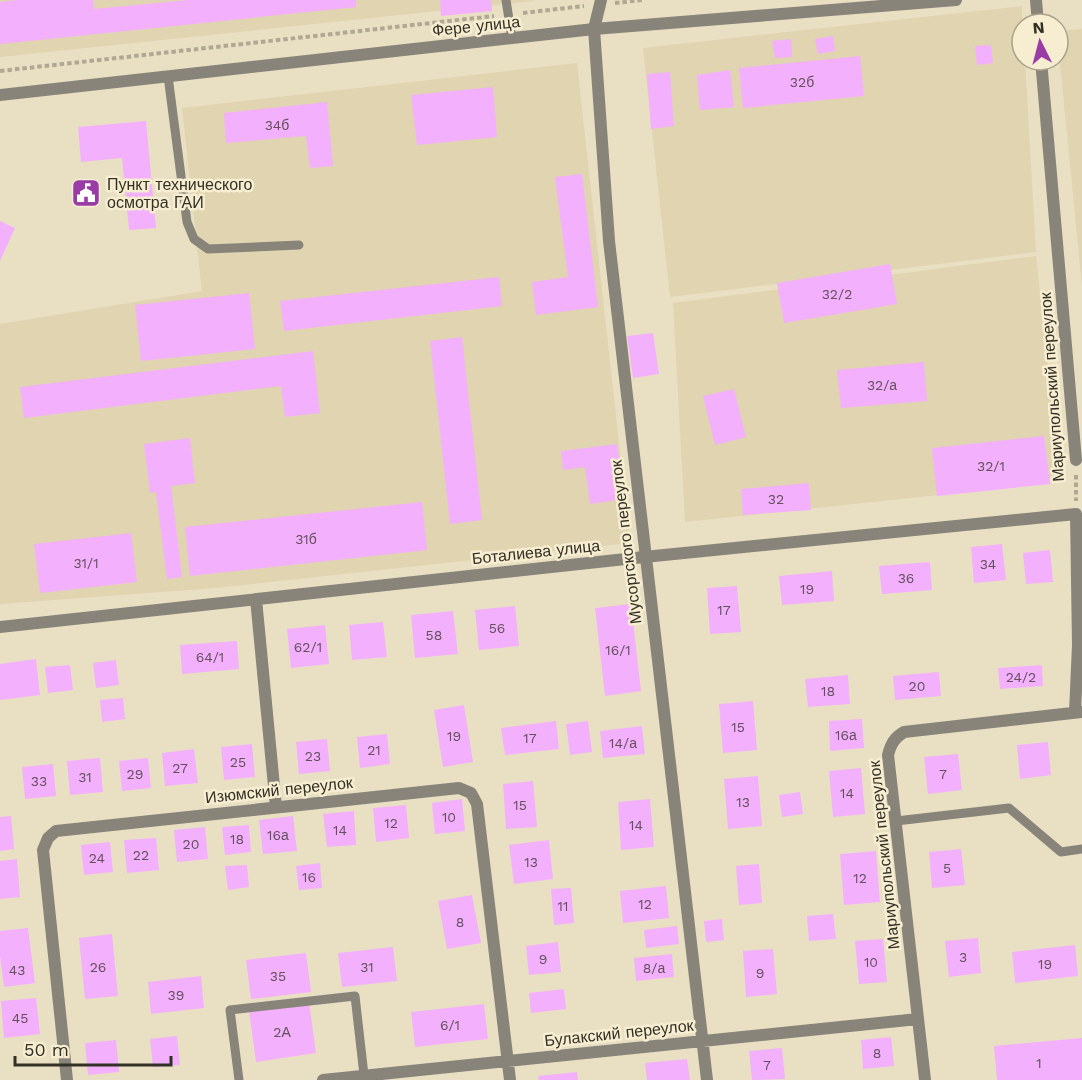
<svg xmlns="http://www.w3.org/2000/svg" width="1082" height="1080" font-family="'Work Sans',sans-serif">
<rect width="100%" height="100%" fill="#e9e0c4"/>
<path fill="#e0d4b1" d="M0 0H533L534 1 0 57Z
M1022 6V60H1025L1036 252 670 297 643 48Z
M1082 29V286L1058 43V31Z
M577 63 630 543 216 588 0 604V324L202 291 182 108Z
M1036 256 1061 482 685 522 673 303Z"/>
<path fill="#f3b0fc" d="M17 0H93L94 9 188 0H356V7L0 44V2Z
M440 0H491L492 11 441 16Z
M833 36 835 51 818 54 815 39Z
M791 39 792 57 775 58 772 41Z
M991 45 993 63 977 65 975 46Z
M860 56 864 96 743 108 739 68Z
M730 70 734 107 700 110 697 75Z
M670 72 674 126 651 129 647 74Z
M493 87 497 137 417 145 411 95Z
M327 102 333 166 310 168 306 136 226 143 224 113Z
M146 121 156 228 129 230 122 158 81 162 78 127Z
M582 174 598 307 536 315 532 282 568 277 555 177Z
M0 221 15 228 0 261Z
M890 264 897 304 784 323 777 283Z
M499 277 502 306 284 331 280 301Z
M249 293 255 349 141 361 135 305Z
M653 333 659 374 633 378 627 336Z
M462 337 482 520 450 524 430 341Z
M313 351 320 413 285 417 281 386 24 418 20 387Z
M924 362 927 401 841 408 837 370Z
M734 389 746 437 715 445 703 396Z
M1044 436 1050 484 937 496 932 448Z
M190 438 195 483 171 486 182 577 167 579 156 492 150 493 144 444Z
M617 444 624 499 590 504 585 467 563 470 561 451Z
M809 483 811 510 743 515 741 489Z
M422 502 427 550 190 576 185 527Z
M131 533 137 582 40 593 34 544Z
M1002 544 1006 580 974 583 971 547Z
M1050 550 1053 582 1026 584 1023 553Z
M930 562 932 590 882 594 879 566Z
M832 571 834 601 782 605 779 576Z
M737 586 741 632 710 634 707 588Z
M631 604 641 691 605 696 595 608Z
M515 606 519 646 479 650 475 610Z
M453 611 458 654 415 658 411 615Z
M383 622 387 657 352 660 349 625Z
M325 625 329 664 291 668 287 629Z
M237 641 239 669 182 674 180 645Z
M36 659 40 695 0 700V664Z
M116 660 119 685 96 688 93 663Z
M70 665 73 690 48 693 45 667Z
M1042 665 1043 686 1000 689 998 668Z
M939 672 941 696 895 700 893 676Z
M848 675 850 704 808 707 805 679Z
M123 698 125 719 102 722 100 700Z
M753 701 757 750 723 753 719 704Z
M464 705 473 762 443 767 434 710Z
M862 719 864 748 830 751 829 721Z
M556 721 559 749 505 755 501 728Z
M588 721 592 752 570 755 566 724Z
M642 726 645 754 603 758 600 731Z
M387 734 390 764 360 768 357 737Z
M327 739 330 771 299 774 296 742Z
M1048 742 1051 775 1020 779 1017 745Z
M252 744 255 777 224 780 221 747Z
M194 749 198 783 165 786 162 753Z
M958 754 962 790 928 794 924 757Z
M100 758 103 792 70 795 67 761Z
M148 758 151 788 122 791 119 761Z
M53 764 56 796 25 799 22 767Z
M861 768 865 814 833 817 829 771Z
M758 776 762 826 728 829 724 779Z
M533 781 537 827 506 829 503 784Z
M800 792 803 814 782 817 779 795Z
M462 799 465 831 435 834 432 803Z
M650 799 654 847 621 850 618 802Z
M406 805 409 838 376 842 373 808Z
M354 811 356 845 327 847 323 814Z
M11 816 14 849 0 851V817Z
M293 816 297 851 263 854 259 820Z
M249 825 251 852 225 855 222 827Z
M205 827 208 859 177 862 174 830Z
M156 838 159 870 127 873 124 840Z
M549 840 553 879 514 884 509 845Z
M110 842 113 872 84 875 81 845Z
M961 849 965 885 932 888 929 852Z
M876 851 880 902 844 905 840 854Z
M17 859 20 897 0 899V861Z
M320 863 322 888 299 890 296 866Z
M759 864 762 903 739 905 736 866Z
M247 865 249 887 228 890 225 866Z
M666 886 669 918 623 923 620 891Z
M571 888 574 923 554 925 551 889Z
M472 895 481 943 447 949 438 901Z
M833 914 836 939 809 941 807 916Z
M722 919 724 940 706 942 704 921Z
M677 926 679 944 646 948 644 930Z
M28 928 35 983 4 987 0 956V931Z
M112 934 118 996 85 999 79 938Z
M978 938 981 973 949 977 945 941Z
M883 939 887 982 859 984 855 941Z
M558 942 561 972 529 975 526 946Z
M1075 945 1078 976 1015 983 1012 952Z
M393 947 397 981 342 987 338 953Z
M773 949 777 994 746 997 743 951Z
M306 953 311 992 251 999 246 960Z
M672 954 674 977 636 981 634 958Z
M201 976 204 1008 151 1014 148 982Z
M564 989 566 1009 531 1013 529 993Z
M36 998 40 1034 4 1038 1 1001Z
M309 1002 316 1053 256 1062 249 1011Z
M484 1004 488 1039 415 1047 411 1012Z
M177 1036 180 1065 153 1067 150 1039Z
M891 1037 894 1066 863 1069 861 1040Z
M1082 1038V1080H997L994 1046Z
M116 1040 119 1072 88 1075 85 1043Z
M782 1048 785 1079 752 1080 749 1051Z
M687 1059 690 1080H647L645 1063Z
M577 1072 578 1080H539L538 1076Z"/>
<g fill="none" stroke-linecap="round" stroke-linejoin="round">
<path stroke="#afa892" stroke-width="4" stroke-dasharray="4.5 3" stroke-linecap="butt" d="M615 3 642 0
M523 13 584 6
M0 71 494 16
M1076 475V501"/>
<path stroke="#888479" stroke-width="9" d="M506 0 512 39
M168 76 187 222 194 239 208 249 299 245
M896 821 1009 808 1061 852 1082 849
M239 1080 230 1010 355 996 364 1075"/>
<path stroke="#888479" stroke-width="12" d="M601 0 594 29 609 241 707 1080
M1036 0 1038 24
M1041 60 1076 460
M256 599 276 807
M0 627 644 557 1076 514 1078 645 1075 712
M67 1080 43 850 48 838 56 831 459 788 471 793 477 804 510 1080
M323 1080 918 1019
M925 1080 888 755C891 744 894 738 904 732L1081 712"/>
<path stroke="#888479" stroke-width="12" d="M0 95 594 29 956 0"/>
</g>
<defs>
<g id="civic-square" transform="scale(1.5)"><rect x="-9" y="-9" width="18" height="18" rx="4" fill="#993ca6" stroke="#f7edd1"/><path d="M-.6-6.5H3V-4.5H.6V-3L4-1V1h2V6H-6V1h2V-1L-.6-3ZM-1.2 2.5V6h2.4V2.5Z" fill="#fff"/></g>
</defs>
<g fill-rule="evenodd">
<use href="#civic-square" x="86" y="193"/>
</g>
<g text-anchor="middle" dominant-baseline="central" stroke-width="5" stroke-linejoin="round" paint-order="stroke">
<g font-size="14" fill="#63505b">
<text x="802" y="82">32б</text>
<text x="277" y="125">34б</text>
<text x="837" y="294">32/2</text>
<text x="882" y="385">32/а</text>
<text x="991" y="466">32/1</text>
<text x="776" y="499">32</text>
<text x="306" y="539">31б</text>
<text x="86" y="563">31/1</text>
<text x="988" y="564">34</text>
<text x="906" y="578">36</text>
<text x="807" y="589">19</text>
<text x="724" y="610">17</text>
<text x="497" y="628">56</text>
<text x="434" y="635">58</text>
<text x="308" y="647">62/1</text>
<text x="618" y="650">16/1</text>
<text x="210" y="657">64/1</text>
<text x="1021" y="677">24/2</text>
<text x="917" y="686">20</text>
<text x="828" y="691">18</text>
<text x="738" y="727">15</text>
<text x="846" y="735">16а</text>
<text x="454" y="736">19</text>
<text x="530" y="738">17</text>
<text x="623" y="743">14/а</text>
<text x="374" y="750">21</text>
<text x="313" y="756">23</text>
<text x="238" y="762">25</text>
<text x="180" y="768">27</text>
<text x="135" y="774">29</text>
<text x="943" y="774">7</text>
<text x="85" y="777">31</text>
<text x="39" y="781">33</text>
<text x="847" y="793">14</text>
<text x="743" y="802">13</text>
<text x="520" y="805">15</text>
<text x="449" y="817">10</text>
<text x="391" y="823">12</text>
<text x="636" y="825">14</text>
<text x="340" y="830">14</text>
<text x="278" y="835">16а</text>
<text x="237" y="839">18</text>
<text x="191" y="844">20</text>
<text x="141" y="855">22</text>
<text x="97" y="858">24</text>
<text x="531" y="862">13</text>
<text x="947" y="868">5</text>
<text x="309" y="877">16</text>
<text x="860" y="878">12</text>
<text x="645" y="904">12</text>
<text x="563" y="906">11</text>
<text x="460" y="922">8</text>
<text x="963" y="957">3</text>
<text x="543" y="959">9</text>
<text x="871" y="962">10</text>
<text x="1045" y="964">19</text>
<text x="98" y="967">26</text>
<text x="367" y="967">31</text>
<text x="654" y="968">8/а</text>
<text x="17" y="970">43</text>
<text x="760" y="973">9</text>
<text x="278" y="976">35</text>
<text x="176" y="995">39</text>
<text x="20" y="1018">45</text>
<text x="450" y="1025">6/1</text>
<text x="282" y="1032">2А</text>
<text x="877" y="1053">8</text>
<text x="1039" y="1063">1</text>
<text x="767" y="1065">7</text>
</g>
<g font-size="16" fill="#333025" stroke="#f7edd1">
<text transform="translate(476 26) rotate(-6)">Фере улица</text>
<text transform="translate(1052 387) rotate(-94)">Мариупольский переулок</text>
<text transform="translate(626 542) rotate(-97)">Мусоргского переулок</text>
<text transform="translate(536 552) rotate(-6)">Боталиева улица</text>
<text transform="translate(279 790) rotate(-6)">Изюмский переулок</text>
<text transform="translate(884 855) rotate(-96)">Мариупольский переулок</text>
<text transform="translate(619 1033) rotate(-6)">Булакский переулок</text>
</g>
<g font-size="16" fill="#333025" stroke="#f7edd1" text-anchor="start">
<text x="107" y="184">Пункт технического<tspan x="107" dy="18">осмотра ГАИ</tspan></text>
</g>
</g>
<g transform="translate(1040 42) rotate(354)"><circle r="28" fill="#f7edd1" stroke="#a9a18c" stroke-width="1.5"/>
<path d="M0-4.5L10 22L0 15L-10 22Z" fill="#993ca6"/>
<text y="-9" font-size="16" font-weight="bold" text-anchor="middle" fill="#333025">N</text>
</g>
<path d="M15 1056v9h156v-9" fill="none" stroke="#333025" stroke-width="3"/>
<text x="24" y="1056" font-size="18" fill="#333025" stroke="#f7edd1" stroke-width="4.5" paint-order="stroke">50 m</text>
</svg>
